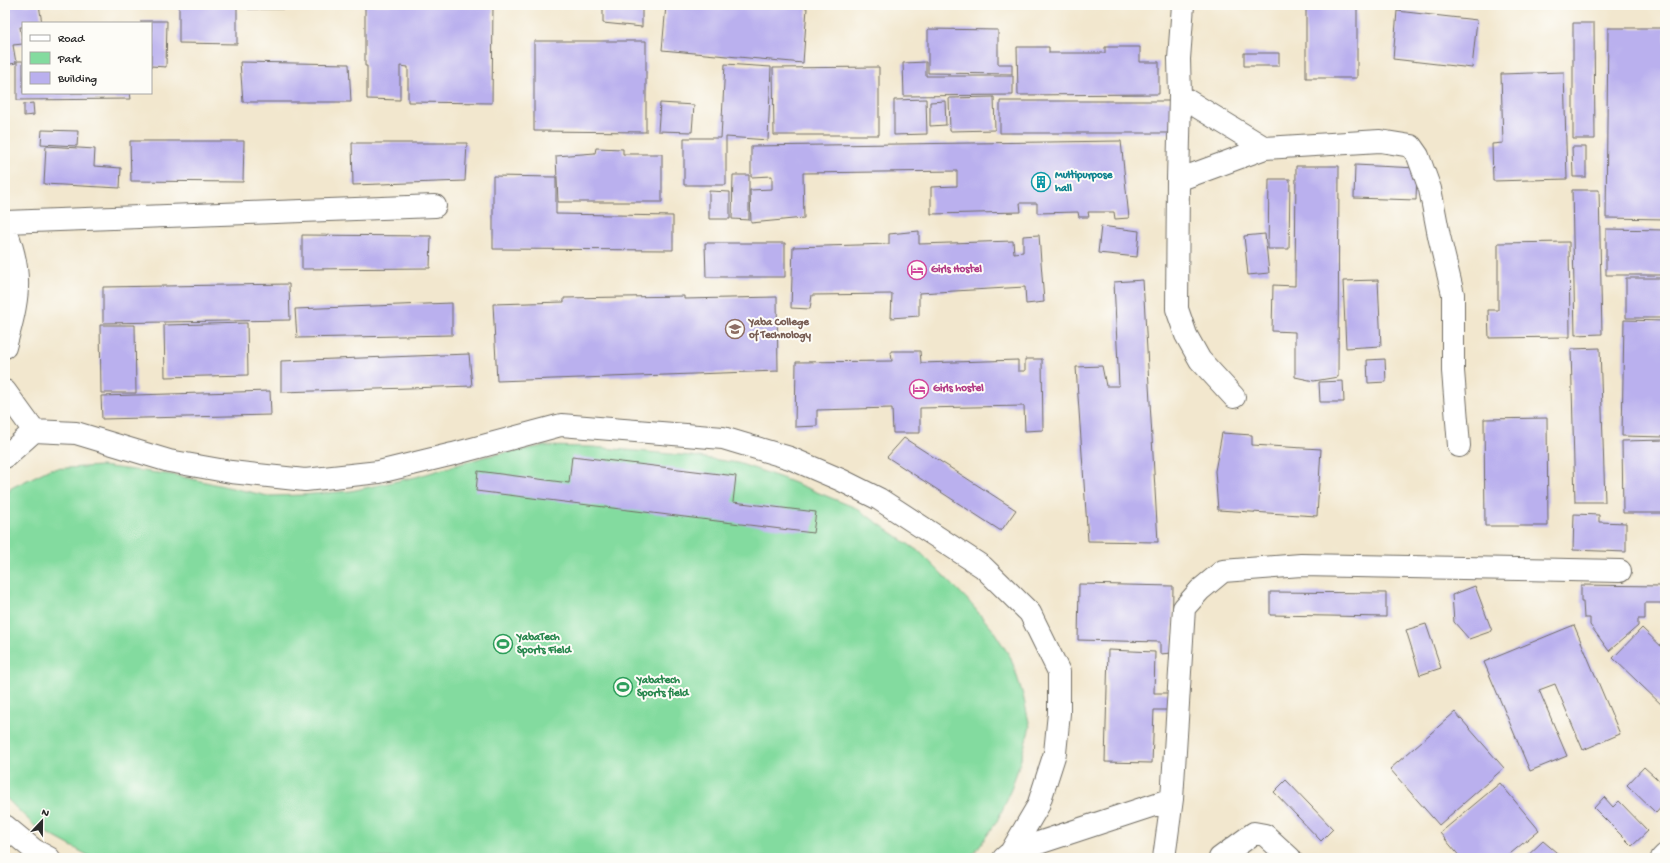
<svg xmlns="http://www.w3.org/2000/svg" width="1670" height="863" font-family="'Gochi Hand',sans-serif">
<rect width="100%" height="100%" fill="#fdfcf7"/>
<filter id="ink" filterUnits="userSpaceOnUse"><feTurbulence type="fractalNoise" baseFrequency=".025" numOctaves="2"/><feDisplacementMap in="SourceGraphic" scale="8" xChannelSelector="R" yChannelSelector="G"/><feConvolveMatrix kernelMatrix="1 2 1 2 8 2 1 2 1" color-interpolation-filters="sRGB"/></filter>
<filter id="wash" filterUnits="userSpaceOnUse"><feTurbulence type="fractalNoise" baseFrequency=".012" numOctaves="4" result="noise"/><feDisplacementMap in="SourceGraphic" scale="16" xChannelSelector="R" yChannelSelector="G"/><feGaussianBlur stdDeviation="0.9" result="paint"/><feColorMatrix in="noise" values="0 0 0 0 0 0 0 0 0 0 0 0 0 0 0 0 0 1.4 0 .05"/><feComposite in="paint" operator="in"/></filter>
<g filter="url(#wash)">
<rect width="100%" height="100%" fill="#f2e7ce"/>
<path fill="#83db9f" stroke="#578365" d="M544 446 593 447 691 456 738 463 782 478 856 508 921 553 966 598 993 630 1011 658 1023 695 1030 727 1017 772 1006 802 996 823 972 856 969 858H93L36 827 5 797V497L11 488 50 469 101 466 174 475 268 496 302 495 351 491 416 477 487 456Z"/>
<g id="blocks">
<path fill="#bab0ee" d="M5 5H39L42 23H23V27H20L23 44 13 45 16 63 5 65Z
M179 5 237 6V44L179 43Z
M248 5H284V9H248Z
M365 5H493L492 103 408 102V67L400 66V100L367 99V66H365Z
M603 5 642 7V27L603 23Z
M666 5H777L807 8 803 63 662 50Z
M1306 5H1357V78H1306Z
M1397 11 1477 20 1472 68 1393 59Z
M141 21H167L166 67 151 66V23H141Z
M1573 23H1594L1595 139H1573Z
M1608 28H1665V219L1606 218Z
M928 29 998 30V64H1012V74L928 73Z
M534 41H646V132L534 131Z
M1017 47H1049V53H1105V47H1140V62H1159V94L1018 95Z
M1244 53H1279V66H1244Z
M17 61H23V93H130L131 99 17 100Z
M240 62 349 64 351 102H243Z
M926 62V76H1013V95L904 96 903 63Z
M725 64 771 67 768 140 726 137V185H684V138H721Z
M879 67V135H774L773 68Z
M1564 72 1567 179 1493 181 1492 144 1503 143 1501 74Z
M994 97 995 130 950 131 949 98Z
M926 99 927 134 894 135V100Z
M945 101 946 125 930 126V102Z
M1000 101H1175V133H1000Z
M33 103 34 115 24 116V104Z
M660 103 694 105 692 132 658 131Z
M42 130 78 131 77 146 41 144Z
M130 141H244L243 182 131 181Z
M1121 141 1129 218 1115 219 1114 212H1088L1089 217H1079L1078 212 1037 213V203H1020L1021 212 931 214V187L957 186V171L803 173 804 218 751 223 750 190 772 189V176L751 177V146Z
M352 143H467L465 181 353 185Z
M46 146 95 149 94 166 121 168 120 188 44 184Z
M1572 147H1586V177H1573Z
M596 148 623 149V154H662V202H558L556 156 595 153Z
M1355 165 1417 168 1416 200 1354 198Z
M1296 166H1339L1338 377 1314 381 1295 377V332L1272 331 1273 285 1295 286Z
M733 175H749V220L732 219Z
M493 176 556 177V214L673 216V250L493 249Z
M1269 179H1290L1289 249H1268Z
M1572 190H1599L1602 334 1575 335Z
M709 191 730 192V219H709Z
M1101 226 1139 231 1137 257 1098 253Z
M1606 229 1665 230V275H1606Z
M919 231V244L1013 241 1014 253 1023 252V236L1039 235 1044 302 1026 304 1025 287 919 293V316L891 318 892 294 812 295 810 309 791 308 793 247 889 244V234Z
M1265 234 1269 273 1248 275 1244 236Z
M302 235 431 236 430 268 302 269Z
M1569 242 1570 337 1489 338 1488 310H1498V243Z
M705 243H785V277H706Z
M1626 278H1665V318H1626Z
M1143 280 1158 542 1088 541 1076 367 1102 366 1106 386H1119L1114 282Z
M1378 280 1381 346 1346 348 1343 281Z
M289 284 290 320 103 323V287Z
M684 296V299L777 297 778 371 497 381 493 304 564 302V298Z
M452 303V335L297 338 295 309Z
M1624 320 1665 321V437L1622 436Z
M247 323 248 375 165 377 164 325Z
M100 325H135L136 393H101Z
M1600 348 1605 502H1575L1571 349Z
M891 351H920L921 363 1018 360V371H1025V359H1042L1043 430 1025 431 1024 406 920 408V433H893L892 408 817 410V426L795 427 796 362 892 361Z
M469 354 472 386 281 392V361Z
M1385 359 1386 382 1368 383 1367 360Z
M1343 381 1344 402H1320L1319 382Z
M270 391 271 415 102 419 101 396Z
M1547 418 1548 526H1485L1484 419Z
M1222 433 1252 435V445L1321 449 1317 516 1218 510 1215 471Z
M904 438 1016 510 1001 531 887 457Z
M1665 440V513H1623L1622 441Z
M572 456 736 476 733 502 816 512 813 533 476 491 478 471 569 483Z
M1574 514 1599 515V522L1626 523V552L1573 550Z
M1079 584 1173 586 1172 653 1160 654V642L1078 640Z
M1581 585 1662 586V603H1645V619H1638V626L1609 651 1590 625V618H1584L1583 602H1581Z
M1475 586 1492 631 1469 639 1454 622 1452 595Z
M1270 592 1386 593V617L1270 615Z
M1426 624 1441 668 1420 675 1406 630Z
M1574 625 1620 734 1583 750 1555 684 1539 690 1567 756 1530 771 1484 662Z
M1642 628 1665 650V708L1613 658Z
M1108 650 1155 652 1154 693H1169L1168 710H1154L1152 763 1105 762Z
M1455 712 1504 768 1439 825 1390 769Z
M1644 767 1665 786V803L1656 813 1627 785Z
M1286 780 1333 829 1321 841 1274 792Z
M1500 783 1539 830 1505 858H1461L1440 833Z
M1604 797 1613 807 1619 801 1648 831 1632 846 1594 808Z
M1543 841 1563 858H1525Z"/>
</g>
</g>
<g filter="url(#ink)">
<use href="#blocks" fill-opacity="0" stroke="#716d64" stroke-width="1"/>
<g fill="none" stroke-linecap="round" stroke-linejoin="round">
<g stroke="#716d64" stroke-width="24">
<path id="minor" d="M1183 5 1179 59 1180 96 1178 180 1177 309 1186 335 1200 360 1234 397
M1180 96 1265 148
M1178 180 1265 148 1380 141 1411 146 1418 156 1430 189 1439 236 1453 294V371L1459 446
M5 222 435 206
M5 228C24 275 18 300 5 347
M5 391 34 431
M5 457 34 431 76 433 169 461 231 472 305 480 379 472 453 454 561 425 723 438 790 458 841 480 879 499 983 567 1030 613 1059 672V713L1055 753 1038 806 1011 852 1004 858
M5 826 34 850 49 858
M1011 852 1172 799
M1164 858 1172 799 1184 608 1200 590 1223 571 1301 565 1620 571
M1220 858 1254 833 1265 835 1290 858
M1662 858 1665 855"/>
</g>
<use href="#minor" stroke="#fff" stroke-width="22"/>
</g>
</g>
<defs>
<g id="building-ring" transform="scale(1)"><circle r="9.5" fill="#fdfcf7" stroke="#0f9aa8" stroke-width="1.5"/><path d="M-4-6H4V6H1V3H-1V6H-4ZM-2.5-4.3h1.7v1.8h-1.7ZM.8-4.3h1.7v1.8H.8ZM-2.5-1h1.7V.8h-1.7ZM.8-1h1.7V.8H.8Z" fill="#0f9aa8"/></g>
<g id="hotel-ring" transform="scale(1)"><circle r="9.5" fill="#fdfcf7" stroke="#d1479c" stroke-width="1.5"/><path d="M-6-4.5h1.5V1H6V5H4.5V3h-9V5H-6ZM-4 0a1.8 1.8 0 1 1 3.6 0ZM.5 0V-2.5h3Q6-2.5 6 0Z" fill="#d1479c"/></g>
<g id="university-ring" transform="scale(1)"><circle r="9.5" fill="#fdfcf7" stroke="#8d6e63" stroke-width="1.5"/><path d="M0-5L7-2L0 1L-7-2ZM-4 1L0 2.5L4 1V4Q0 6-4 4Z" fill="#8d6e63"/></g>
<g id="stadium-ring" transform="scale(1)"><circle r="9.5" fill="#fdfcf7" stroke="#2e9e5b" stroke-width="1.5"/><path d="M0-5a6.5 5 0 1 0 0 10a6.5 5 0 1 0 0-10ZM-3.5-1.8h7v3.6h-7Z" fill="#2e9e5b"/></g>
</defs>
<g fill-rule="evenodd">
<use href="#building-ring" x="1041" y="182"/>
<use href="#hotel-ring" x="917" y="270"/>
<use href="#university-ring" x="735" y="329"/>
<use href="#hotel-ring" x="919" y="389"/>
<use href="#stadium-ring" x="503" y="644"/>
<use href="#stadium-ring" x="623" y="687"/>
</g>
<g text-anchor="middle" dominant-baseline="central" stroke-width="4" stroke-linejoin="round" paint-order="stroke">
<g font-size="11" font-weight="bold" fill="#0d838f" stroke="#fdfcf7" text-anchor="start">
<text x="1055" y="176">Multipurpose<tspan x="1055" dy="13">hall</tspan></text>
</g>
<g font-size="11" font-weight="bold" fill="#b23c85" stroke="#fdfcf7" text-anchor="start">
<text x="931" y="270">Girls Hostel</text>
<text x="933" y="389">Girls hostel</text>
</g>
<g font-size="11" font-weight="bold" fill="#785e54" stroke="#fdfcf7" text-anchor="start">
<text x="749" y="323">Yaba College<tspan x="749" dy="13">of Technology</tspan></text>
</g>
<g font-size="11" font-weight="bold" fill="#27864d" stroke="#fdfcf7" text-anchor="start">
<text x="517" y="638">YabaTech<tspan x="517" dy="13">Sports Field</tspan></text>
<text x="637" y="681">Yabatech<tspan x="637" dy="13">Sports field</tspan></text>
</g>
</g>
<rect width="1670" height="863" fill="none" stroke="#fdfcf7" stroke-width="20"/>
<rect x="22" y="22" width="130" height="72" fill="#fdfcf7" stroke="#a9a8a5"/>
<rect x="30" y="35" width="20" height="6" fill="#ffffff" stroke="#a9a8a5"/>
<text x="58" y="42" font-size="12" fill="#2b2b2b">Road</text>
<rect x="30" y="52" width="20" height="12" fill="#83db9f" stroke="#a9a8a5"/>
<text x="58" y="62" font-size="12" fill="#2b2b2b">Park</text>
<rect x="30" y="72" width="20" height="12" fill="#bab0ee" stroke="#a9a8a5"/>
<text x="58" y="82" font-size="12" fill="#2b2b2b">Building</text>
<g transform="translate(42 821) rotate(22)" stroke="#fdfcf7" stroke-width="3" paint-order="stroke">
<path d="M0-3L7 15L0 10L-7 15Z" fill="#2b2b2b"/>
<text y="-6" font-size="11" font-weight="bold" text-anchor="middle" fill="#2b2b2b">N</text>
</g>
</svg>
